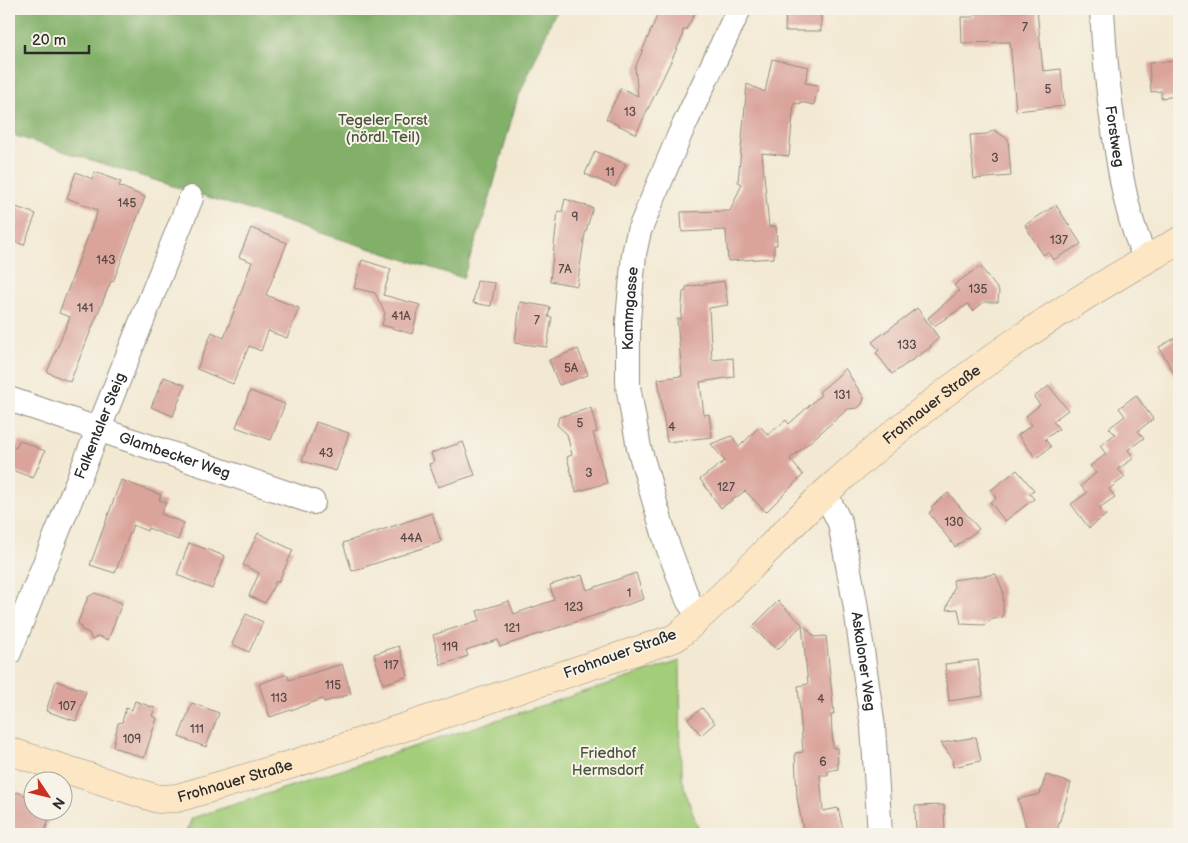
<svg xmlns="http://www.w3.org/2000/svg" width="1188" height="843" font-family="'Balsamiq Sans',sans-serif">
<rect width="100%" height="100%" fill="#f7f3e8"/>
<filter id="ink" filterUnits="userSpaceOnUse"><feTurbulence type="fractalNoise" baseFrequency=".02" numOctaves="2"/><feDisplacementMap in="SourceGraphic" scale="10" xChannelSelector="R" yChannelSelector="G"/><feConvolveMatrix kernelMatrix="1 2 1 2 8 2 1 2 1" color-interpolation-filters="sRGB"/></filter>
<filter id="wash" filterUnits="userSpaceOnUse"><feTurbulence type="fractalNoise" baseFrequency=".0096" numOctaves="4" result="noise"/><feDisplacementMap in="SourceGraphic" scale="20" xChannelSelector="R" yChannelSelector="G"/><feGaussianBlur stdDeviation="1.12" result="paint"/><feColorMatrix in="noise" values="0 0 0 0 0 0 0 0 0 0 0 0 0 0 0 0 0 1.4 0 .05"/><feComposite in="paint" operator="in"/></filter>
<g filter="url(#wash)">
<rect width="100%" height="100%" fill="#f3e9d3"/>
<path fill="#a3cd79" stroke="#677c52" d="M680 661 681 778 700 834H185L192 818Z"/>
<path fill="#82b069" stroke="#566e4a" d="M9 9H557L517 100 485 215 463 278 9 134Z"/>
<g id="blocks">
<path fill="#daa49b" d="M660 9H697L686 30H683L682 38 636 134 606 119 621 88 638 96 635 68Z
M786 9H821V31H785Z
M1037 10 1043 71 1061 69 1064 106 1016 111 1010 42 962 43 961 17H974V14Z
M772 59 809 67 805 83 818 85 814 105 800 102V104L794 103 789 156 762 153 769 227 776 226 777 245H774V258L728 261 726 230 682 232 681 212 730 211 742 184 738 182 747 84 765 92Z
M1177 61 1179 96 1161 98V91L1151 92 1149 63Z
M994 130 1008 139 1011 176 974 179 970 135 987 134Z
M595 151 626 164 615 187 585 174Z
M76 172 92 179 95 172 121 182 119 186 145 197 113 282 111 281 70 382 47 372 70 317 59 313 97 213V210L67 198Z
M565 199 593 208 585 234 577 286 550 281 558 211 562 212Z
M1056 205 1081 244 1053 260 1048 252 1043 255 1025 225Z
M13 206 36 214 24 245 9 240V217Z
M251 228 287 243 266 295 299 308 287 338 268 331 261 351 249 346 233 384 197 369 212 332 224 338 252 262 239 257Z
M362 260 391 269 383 295 420 305 412 334 382 325 385 313 375 293 354 288Z
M980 266 999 291 998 302H984L973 311 968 304 934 326 928 318 959 291 954 285Z
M477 281 495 283 491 306 473 303Z
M724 281 728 305 709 308 712 360 733 358 734 377 700 382 704 415 709 414 712 437 667 442 658 379 682 376 677 319H681L683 292 686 291V287Z
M520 302 550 307 548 317H552L547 347 515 343Z
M917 308 939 338 930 346 931 347 892 374 876 353 879 350 872 342Z
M1179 336V382L1159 347Z
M578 349 588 375 559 385 549 360Z
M845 368 864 398 862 404 858 408 848 409 790 459 803 475 766 512 745 491 721 508 700 479 725 461 711 444 732 436 739 447 760 426 768 435 786 420 789 424 821 395 819 392 838 376Z
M164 377 185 385 173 416 151 407Z
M1049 386 1068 410 1053 421 1059 429 1045 439 1051 447 1036 458 1018 435 1032 425 1026 416 1040 405 1034 397Z
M250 391 285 404 271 440 236 427Z
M1136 395 1153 419 1138 431 1144 438 1128 450 1134 458 1118 469 1125 477 1109 489 1115 497 1099 508 1106 515 1089 528 1071 504 1087 493 1081 486 1096 473 1090 466 1106 454 1100 446 1115 434 1109 428 1125 416 1119 408Z
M591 408 597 432 593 433 607 483 576 492 567 457 572 455 567 434 557 425 559 417Z
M316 422 349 433 336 471 302 461Z
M19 440 45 451 33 478 9 469V445L16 448Z
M463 442 475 475 438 487 429 464 434 462 431 453Z
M1017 470 1034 490 1029 493 1034 499 1005 521 990 502 996 498 991 490Z
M121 480 161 495 159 500 166 502 161 514 184 523 178 540 148 528 147 531 133 525 115 573 90 565Z
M948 493 979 529 955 547 929 513 933 509 931 507Z
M432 513 441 542 352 571 343 543Z
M258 533 293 550 278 583 276 581 265 603 249 596 259 573 243 565Z
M189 543 225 556 212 589 177 575Z
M636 573 644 599 500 647 498 640 466 650 468 656 441 665 433 635 480 620 477 611 509 601 514 614 554 600 550 585 582 575 587 590Z
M996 574 1003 591V617L993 619 984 625 961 624 958 609 946 610 954 587 953 580Z
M95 593 122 603 108 640 98 636 92 640 89 633 82 630 78 622 88 597Z
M778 601 815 637 826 636 834 714 831 715 833 748H837L838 769 828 771V775H820L823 811 838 808 844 834H804L797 798 795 753 803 752 798 686 808 684 802 625 777 650 752 627Z
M246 614 263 622 249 652 232 644Z
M399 646 408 676 383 684 374 654Z
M978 660 983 696 949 701 945 664Z
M342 664 351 694 324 702 323 699 270 717 259 684 287 674 289 680Z
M56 681 86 691 76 721 46 711Z
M135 701 155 708 152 716 157 718 144 758 113 747 118 723 122 722 126 708 132 710Z
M192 703 219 713 206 747 179 737Z
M702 708 715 723 701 735 688 719Z
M976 737 981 761 953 767 952 758 941 743Z
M1046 775 1071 783 1056 834H1028L1018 799 1040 794Z
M17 792 32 798V810H52L44 834H9V794L14 796Z
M944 805 945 834H916L915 806Z"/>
</g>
</g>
<g filter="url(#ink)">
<use href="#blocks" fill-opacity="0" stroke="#8f8a7f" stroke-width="1"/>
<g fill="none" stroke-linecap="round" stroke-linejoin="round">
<g stroke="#8f8a7f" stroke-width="26">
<g id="street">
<path id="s1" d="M1102 9C1104 55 1109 100 1116 145 1122 184 1129 224 1146 259"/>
<path id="s2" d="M9 399 313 502"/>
<path id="s3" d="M825 493 840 523 855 602 873 727 880 834"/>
<path id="s4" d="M700 618 688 600 667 544 639 448 628 386V320L634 254 639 231 680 134 739 9"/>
<path id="s5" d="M9 653 191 198"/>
</g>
</g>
<g stroke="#8f8a7f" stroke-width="29">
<g id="secondary">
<path id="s6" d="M9 751 158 799 177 798 293 764 675 638C729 594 774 540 825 493 932 396 1053 310 1179 241"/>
</g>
</g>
<use href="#street" stroke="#fff" stroke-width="24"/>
<use href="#secondary" stroke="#fce6c4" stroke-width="28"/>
</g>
</g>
<g text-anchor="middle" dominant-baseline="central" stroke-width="4" stroke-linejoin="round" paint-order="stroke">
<g font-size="12" fill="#574947">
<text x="1025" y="27">7</text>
<text x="1048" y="89">5</text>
<text x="630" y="112">13</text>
<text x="995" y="158">3</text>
<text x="610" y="172">11</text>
<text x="127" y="203">145</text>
<text x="575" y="217">9</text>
<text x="1059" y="240">137</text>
<text x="106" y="260">143</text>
<text x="565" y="269">7A</text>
<text x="978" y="289">135</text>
<text x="85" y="308">141</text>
<text x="401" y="316">41A</text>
<text x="537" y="320">7</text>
<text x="907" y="345">133</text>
<text x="571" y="368">5A</text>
<text x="842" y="395">131</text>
<text x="580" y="423">5</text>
<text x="672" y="427">4</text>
<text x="326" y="453">43</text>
<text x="589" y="473">3</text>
<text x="726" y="487">127</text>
<text x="954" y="522">130</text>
<text x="411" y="538">44A</text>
<text x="629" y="593">1</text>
<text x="574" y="607">123</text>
<text x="512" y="628">121</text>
<text x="450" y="647">119</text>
<text x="391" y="665">117</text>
<text x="333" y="685">115</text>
<text x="279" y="698">113</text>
<text x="821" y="699">4</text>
<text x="67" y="706">107</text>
<text x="197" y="729">111</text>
<text x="132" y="739">109</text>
<text x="823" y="762">6</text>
</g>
<g font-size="15" fill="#49543e" stroke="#f7f3e8">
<text x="383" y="120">Tegeler Forst<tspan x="383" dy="17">(nördl. Teil)</tspan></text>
<text x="608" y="753">Friedhof<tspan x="608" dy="17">Hermsdorf</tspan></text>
</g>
<g font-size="15" fill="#2b2b2b" stroke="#f7f3e8">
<text stroke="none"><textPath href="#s1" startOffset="128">Forstweg</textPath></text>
<text stroke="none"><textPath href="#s4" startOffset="322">Kammgasse</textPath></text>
<text stroke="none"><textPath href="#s6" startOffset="1046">Frohnauer Straße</textPath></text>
<text stroke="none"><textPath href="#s5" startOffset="245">Falkentaler Steig</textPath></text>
<text stroke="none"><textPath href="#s2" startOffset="175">Glambecker Weg</textPath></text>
<text transform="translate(620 654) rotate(-20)">Frohnauer Straße</text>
<text stroke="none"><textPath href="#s3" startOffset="174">Askaloner Weg</textPath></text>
<text stroke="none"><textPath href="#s6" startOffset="236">Frohnauer Straße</textPath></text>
</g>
</g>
<rect width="1188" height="843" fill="none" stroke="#f7f3e8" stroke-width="30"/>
<g transform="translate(48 796) rotate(125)"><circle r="24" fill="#f7f3e8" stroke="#a5a39c"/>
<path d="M0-4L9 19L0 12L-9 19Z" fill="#c8321e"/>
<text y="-8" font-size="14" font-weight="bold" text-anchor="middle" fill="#2b2b2b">N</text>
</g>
<path d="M25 45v8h64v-8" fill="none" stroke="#2b2b2b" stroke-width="2.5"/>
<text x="32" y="45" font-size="15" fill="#2b2b2b" stroke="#f7f3e8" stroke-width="4" paint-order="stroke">20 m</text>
</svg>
